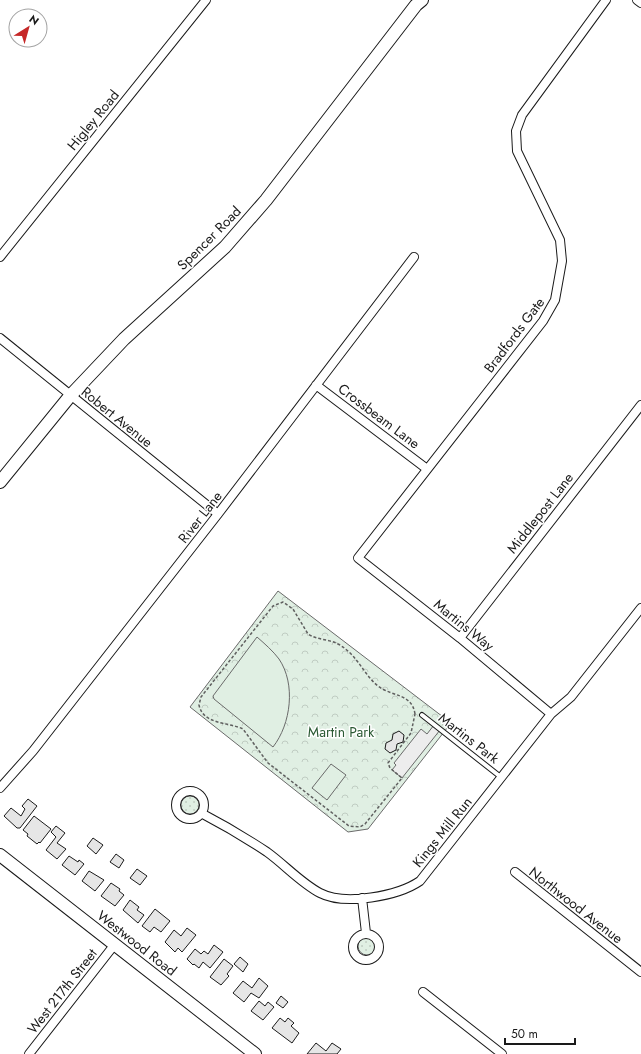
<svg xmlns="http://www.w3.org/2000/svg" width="641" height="1054" font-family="Jost,sans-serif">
<defs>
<pattern id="grass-dots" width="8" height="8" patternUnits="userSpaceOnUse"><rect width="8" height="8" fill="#e0efe3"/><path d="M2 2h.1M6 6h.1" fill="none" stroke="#c0ccc2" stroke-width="1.8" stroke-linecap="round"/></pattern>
<pattern id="park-crowns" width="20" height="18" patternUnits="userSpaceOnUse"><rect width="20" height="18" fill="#e0efe3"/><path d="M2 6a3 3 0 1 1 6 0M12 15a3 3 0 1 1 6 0" fill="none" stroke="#c0ccc2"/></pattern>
</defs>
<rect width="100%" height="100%" fill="#fff"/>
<path fill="url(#grass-dots)" stroke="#6a6a6a" d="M181 805a9 9 0 1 1 18 0a9 9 0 1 1-18 0Z
M358 946a9 9 0 1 1 18 0a9 9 0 1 1-18 0Z"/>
<path fill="url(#park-crowns)" stroke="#6a6a6a" d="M278 591 451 723 368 829 348 832 190 707Z"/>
<path fill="#e0efe3" stroke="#6a6a6a" d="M257 637C265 644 273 651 279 659 296 684 291 724 273 747L214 699 213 696Z
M331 764 346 775 327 800 312 788Z"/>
<path fill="#ededed" stroke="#6a6a6a" d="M434 725 440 730 402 778 392 770 396 765 394 763 421 729 427 734Z"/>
<path fill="#e6e6e6" stroke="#1a1a1a" d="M399 731 404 735 403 742 397 744 396 750 390 753 385 749 386 743 392 740 393 734Z
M28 799 37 806 20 828H17L4 816 11 808 21 816 25 809 22 806Z
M34 816 51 829 40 843 39 842 37 844 27 836 28 834 23 830Z
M56 826 65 833 57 843 66 849 57 859 46 850 56 837 51 832Z
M93 838 103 845 96 854 87 846Z
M116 854 124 860 119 868 110 862Z
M69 856 78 862 79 860 84 864 75 875 62 865Z
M137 869 147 876 140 885 130 878Z
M89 871 104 880 95 891 82 881Z
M111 883 120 889 119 891 124 895 115 906 101 896Z
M130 900 139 907 137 910 144 915 138 923 123 910Z
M155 909 170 921 161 932 154 927 150 932 142 926Z
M187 928 196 935 182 952 178 948 175 952 165 942 174 930 181 936Z
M214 945 223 952 210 968 203 962 199 968 194 964 193 965 187 959 195 949 201 954 204 951 208 954Z
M240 957 248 964 243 972 234 964Z
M224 959 233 966 227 974 229 976 221 985 210 977Z
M259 978 268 986 259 998 251 993 244 1002 233 993 243 981 252 988Z
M281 996 288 1002 283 1008 276 1003Z
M259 1001 265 1006 268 1002 274 1007 263 1020 251 1011Z
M280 1018 285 1022 288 1018 294 1023 291 1026 299 1033 292 1043 272 1028Z
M316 1043 326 1051 332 1043 341 1049 337 1054H307Z"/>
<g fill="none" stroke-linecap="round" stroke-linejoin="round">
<g stroke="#1a1a1a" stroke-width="6">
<path id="lane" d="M422 715 502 778"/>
</g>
<g stroke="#1a1a1a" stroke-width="10">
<path id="street" d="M637 0 641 3
M0 257 206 0
M0 338 218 514
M316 385 427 469
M460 638 641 405
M551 714 460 638 358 558 543 321 555 300 562 261 560 240 517 151 516 131 522 115 606 0
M0 788 33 751 218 514 414 257
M176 805a14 14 0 1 1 28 0a14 14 0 1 1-28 0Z
M201 813C224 825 246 838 267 852 285 865 301 883 320 893 345 906 398 896 420 881L551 714 571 697 641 608
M515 872 641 972
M362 898 366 933
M353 947a13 13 0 1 1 26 0a13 13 0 1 1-26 0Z
M423 992 502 1054
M29 1054 115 944"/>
</g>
<g stroke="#1a1a1a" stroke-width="14">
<path id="secondary" d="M0 482 70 396 124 339 225 247 266 200 416 5 422 0
M0 855 255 1054"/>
</g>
<path stroke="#5f5f5f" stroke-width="1.5" stroke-dasharray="3 2" stroke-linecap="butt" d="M415 714C412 693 392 697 378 686 363 674 358 655 338 644 329 639 317 640 308 634L293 609 283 602 273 606 201 697 199 705C203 725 229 722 243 729L268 763 349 826 360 827 365 824 402 778 390 768 388 763 411 733 415 714"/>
<use href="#lane" stroke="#fff" stroke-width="4"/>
<use href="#street" stroke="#fff" stroke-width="8"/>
<use href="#secondary" stroke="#fff" stroke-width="12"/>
</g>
<g text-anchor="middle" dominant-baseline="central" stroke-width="3" stroke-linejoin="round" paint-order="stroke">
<g font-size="14" fill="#1a1a1a" stroke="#fff">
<text transform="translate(93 120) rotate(-51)">Higley Road</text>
<text transform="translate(209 238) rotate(-45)">Spencer Road</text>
<text transform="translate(514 335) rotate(-53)">Bradfords Gate</text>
<text transform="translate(379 416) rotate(37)">Crossbeam Lane</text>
<text transform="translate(117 417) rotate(39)">Robert Avenue</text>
<text transform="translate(540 513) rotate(-52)">Middlepost Lane</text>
<text transform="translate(200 517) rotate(-52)">River Lane</text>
<text transform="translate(464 625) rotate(39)">Martins Way</text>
<text transform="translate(469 738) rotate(38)">Martins Park</text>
<text transform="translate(442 832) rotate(-51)">Kings Mill Run</text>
<text transform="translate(576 905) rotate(38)">Northwood Avenue</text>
<text transform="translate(137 943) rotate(38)">Westwood Road</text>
<text transform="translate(62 991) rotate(-52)">West 217th Street</text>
</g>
<g font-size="14" fill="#2b5a34" stroke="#fff">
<text x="341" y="732">Martin Park</text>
</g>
</g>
<g transform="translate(28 28) rotate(37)"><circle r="19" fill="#ffffff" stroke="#a3a3a3"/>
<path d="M0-3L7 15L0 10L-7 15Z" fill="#c62828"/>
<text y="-6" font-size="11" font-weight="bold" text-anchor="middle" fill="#1a1a1a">N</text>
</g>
<path d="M505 1038v6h70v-6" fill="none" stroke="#1a1a1a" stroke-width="2"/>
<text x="511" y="1038" font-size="12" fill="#1a1a1a" stroke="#ffffff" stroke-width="3" paint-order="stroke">50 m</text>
</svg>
